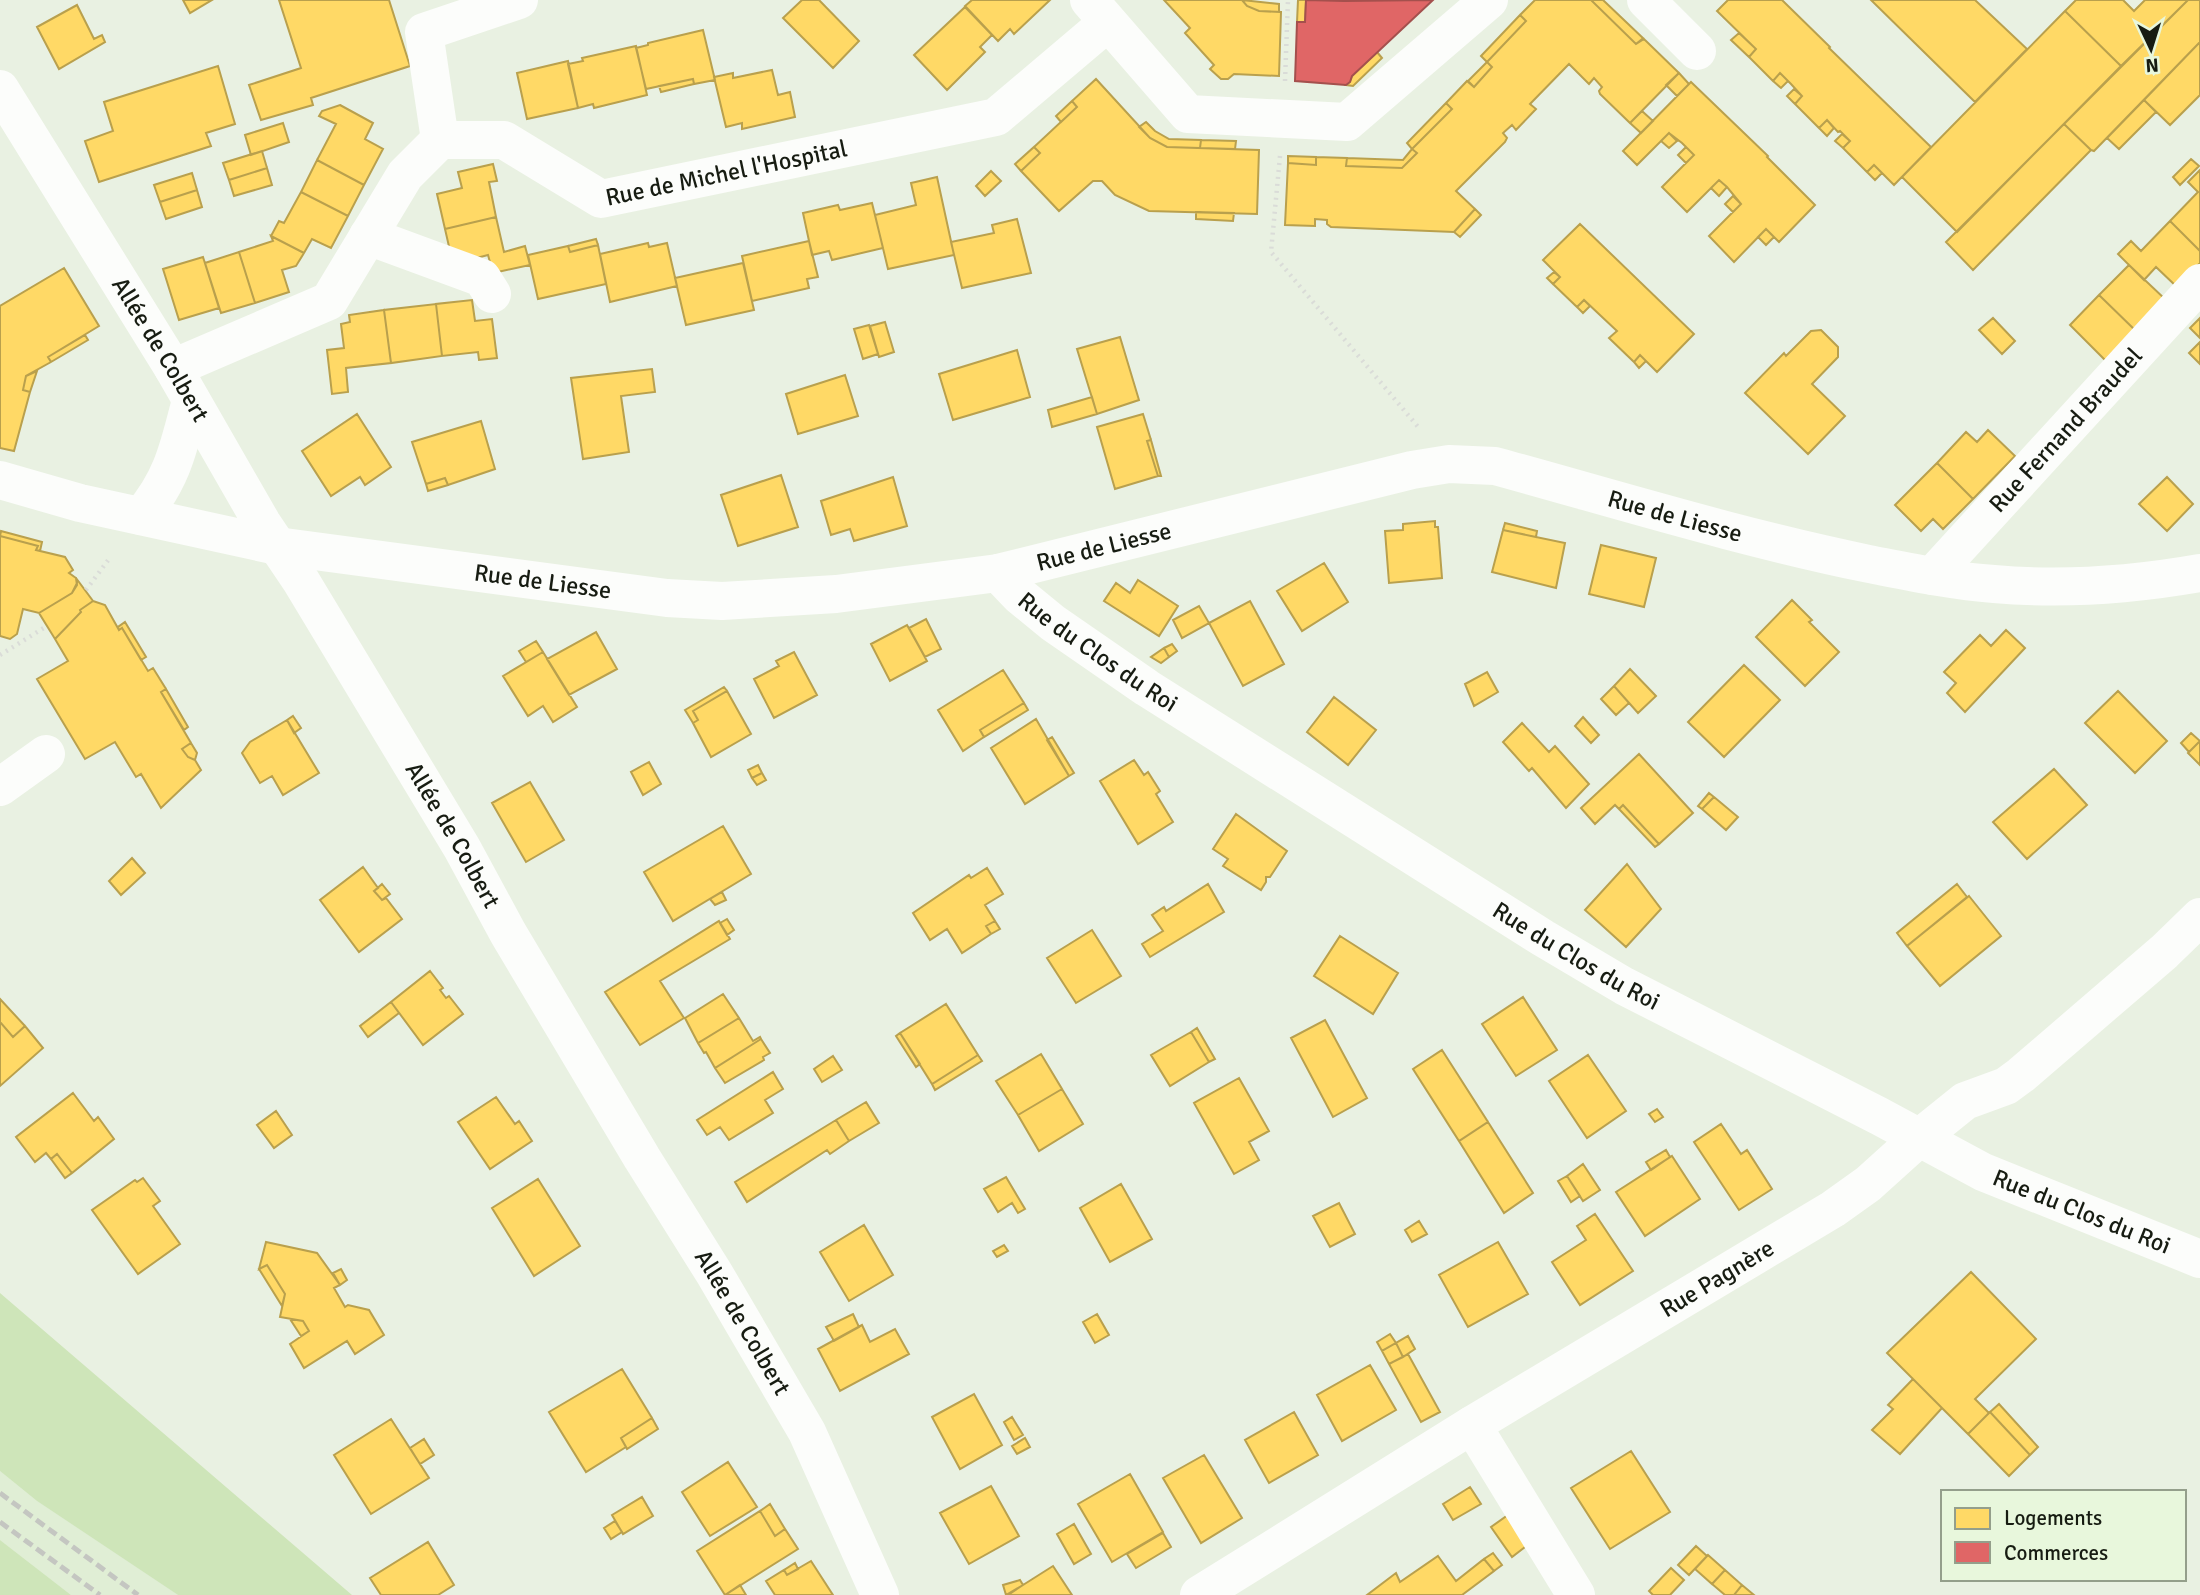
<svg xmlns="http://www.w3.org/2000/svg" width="2200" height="1595" font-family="Signika,sans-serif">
<rect width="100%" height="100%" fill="#e9f1e2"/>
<path fill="#e0eed5" d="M0 1471 37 1501 178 1595H71L0 1540Z"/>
<path fill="#cee5b9" d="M0 1293 352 1595H178L37 1501 0 1471Z
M0 1540 71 1595H0Z"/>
<path fill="#ffd966" stroke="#b9a04d" stroke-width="2" d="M183 0H212L190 13Z
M279 0H389L410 66 311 98 313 105 261 120 249 85 301 68Z
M802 0H819L859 41 833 68 783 18Z
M972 0H1050L1014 34 1010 29 998 41 965 6Z
M1164 0H1242L1247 6 1259 11 1281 12 1279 76 1234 74 1228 79H1221L1210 69 1214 65 1185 33 1190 28Z
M1242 0 1279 4V12L1259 11 1247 6Z
M1298 0H1306L1305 22H1297Z
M1535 0H1591L1636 44 1644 39 1679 73 1630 123 1600 94 1599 91 1602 87 1594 78 1589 84 1569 64 1530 104 1536 109 1516 130 1512 125 1503 133 1507 138 1505 142 1456 191 1475 209 1454 232 1331 227 1327 224V220L1315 219V226L1285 225 1288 163 1316 165V157L1347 158 1346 166 1402 168 1417 153 1412 149 1452 109 1446 103 1467 81 1474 87 1492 67 1487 62 1526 21 1520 15Z
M1591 0H1603L1645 40 1642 39 1636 44Z
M1728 0H1782L1830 47 1829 48 1931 147 1894 185 1874 165 1867 172 1843 148 1850 141 1840 131 1838 132 1827 120 1819 128 1795 104 1802 96 1791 84 1780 73 1773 81 1749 57 1756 49 1717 11Z
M1871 0H1975L2027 49 1975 102Z
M2076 0H2123L2134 11 2145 0H2188L2121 66 2065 11Z
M2188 0H2200V42L2094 151 2091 150 2064 124Z
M77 5 94 39 102 35 105 42 59 69 37 27Z
M965 7 992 35 980 47 985 52 947 90 914 55Z
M2065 11 2121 66 1957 232 1902 177Z
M1520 15 1526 21 1487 62 1481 56Z
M703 30 715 80 694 84 693 79 646 89 636 48 648 45V43Z
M1739 33 1756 49 1749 57 1731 40Z
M2200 42V95L2170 125 2144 100Z
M636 46 647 95 594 108 593 104 578 108 568 64 583 61 582 58Z
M1377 52 1382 58 1353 86 1346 85 1350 82 1352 76Z
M568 61 578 108 527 119 517 73Z
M1487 62 1492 67 1474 87 1468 81Z
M218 66 235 124 206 133 211 146 99 182 85 141 113 131 104 102Z
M772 70 778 95 790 92 795 117 742 129V123L726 127 714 77 733 73V78Z
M1679 73 1689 84 1677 96 1666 85Z
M1780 73 1788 81 1781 88 1773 81Z
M693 79 694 84 661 92 659 86Z
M1096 79 1150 138 1167 147 1259 150 1257 214 1149 211 1115 195 1102 181H1093L1059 211 1021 171 1040 153 1034 147 1077 107 1072 101Z
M1691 82 1768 156 1767 157 1815 205 1779 242 1766 229 1734 262 1709 236 1741 204 1727 187 1719 180 1687 212 1662 187 1694 155 1682 143 1669 133 1637 165 1623 151Z
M1794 89 1802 96 1795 104 1787 96Z
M2144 100 2156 112 2119 149 2107 138Z
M1072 101 1077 107 1061 122 1056 116Z
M1446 103 1452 109 1412 149 1407 143Z
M340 105 373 123 365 139 383 149 364 185 317 160 336 124 319 116 322 111Z
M1642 111 1653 121 1641 133 1630 123Z
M1827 120 1834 128 1827 136 1819 128Z
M1146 122 1155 131 1169 139 1201 140 1200 148 1167 147 1150 138 1139 127Z
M283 123 289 142 251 155 245 135Z
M2064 124 2091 150 1973 270 1946 242Z
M1669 133 1677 141 1669 148 1661 141Z
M1842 134 1850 141 1843 148 1835 141Z
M1201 140 1236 141 1235 149 1200 148Z
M1034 147 1040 153 1021 171 1015 164Z
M1686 147 1694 155 1686 163 1678 155Z
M1412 149 1417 153 1402 168 1346 166 1347 158 1403 160Z
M262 151 267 168 229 180 223 163Z
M1288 156 1316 157V165L1288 163Z
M2191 159 2199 166 2180 185 2173 177Z
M317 160 364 185 348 216 301 192Z
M493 164 497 181 489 182 496 217 445 229 437 194 462 188 458 172Z
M1874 165 1882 173 1875 180 1867 172Z
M267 168 272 185 234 196 229 180Z
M2200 170V251L2170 221 2198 192 2188 182Z
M991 171 1001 181 985 196 976 186Z
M192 173 197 190 160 202 154 185Z
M937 177 954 255 888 269 875 215 916 205 911 183Z
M1719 180 1727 187 1719 196 1711 188Z
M197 190 202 207 166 219 160 202Z
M301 192 348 216 331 248 312 239 304 253 271 236 279 221 284 223Z
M1733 196 1741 204 1733 212 1725 204Z
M872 203 883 248 832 260 829 251 812 255 803 213 838 205 840 210Z
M1475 209 1481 215 1460 237 1454 232Z
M1196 212 1234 213 1233 221 1196 219Z
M496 217 504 252 525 246 530 265 493 273 488 255 453 264 445 229Z
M1017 219 1031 273 962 288 951 242 994 233 992 225Z
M2170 221 2200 251V263L2177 287 2156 267 2144 280 2118 254 2131 241 2141 251Z
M1580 224 1694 334 1657 372 1640 355 1634 362 1609 338 1617 331 1601 316 1584 300 1577 307 1553 284 1560 277 1543 260Z
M1766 229 1774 237 1766 245 1758 237Z
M271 236 304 253 296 266 282 270 289 292 255 303 239 252 273 241Z
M596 239 598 245 570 252 568 246Z
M809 241 818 277 807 279 809 288 752 301 742 256Z
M648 243 649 247 667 243 677 286 610 302 600 254Z
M598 245 606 284 538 299 528 255 568 246 570 252Z
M239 252 255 303 221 313 205 263Z
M203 257 219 308 179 320 163 269Z
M743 263 754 310 686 325 675 278Z
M2129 265 2166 300 2136 331 2099 295Z
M64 268 99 326 48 357 51 362 26 376 23 390 30 392 14 451 0 448V306Z
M1554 272 1560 277 1553 284 1547 278Z
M2099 295 2136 331 2106 361 2070 325Z
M472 300 475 321 492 319 497 358 479 360 478 352 442 356 436 304Z
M1584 300 1590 306 1583 313 1577 307Z
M436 304 442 356 391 363 384 310Z
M384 310 391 363 346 368 348 392 332 394 327 350 344 348 341 324 350 322 349 315Z
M1993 318 2015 341 2002 354 1979 330Z
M2200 318V338L2190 328Z
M885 322 894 352 879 357 870 326Z
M869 325 878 354 863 359 854 329Z
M1821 330 1838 347V357L1812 384 1845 416 1808 454 1745 393 1784 353 1786 356 1811 331Z
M85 335 88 340 51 362 48 357Z
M1120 337 1139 400 1097 414 1077 349Z
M2200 342V364L2189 353Z
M1017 350 1030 397 953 420 939 374Z
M1640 355 1646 361 1639 368 1634 362Z
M652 369 655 392 621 396 629 452 583 459 571 378Z
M37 371 30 392 23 390 26 376Z
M845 375 858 416 798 434 786 394Z
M1092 397 1097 414 1052 427 1048 410Z
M357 414 391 467 365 485 360 477 331 496 302 451Z
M1143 414 1151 440 1147 441 1158 476 1115 489 1097 427Z
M481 421 495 469 448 485 445 478 426 484 412 442Z
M1988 430 2015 456 1973 499 1937 463 1966 432 1977 442Z
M1151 440 1161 476H1158L1147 441Z
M1937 463 1973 499 1943 529 1933 519 1921 531 1895 505Z
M781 475 798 527 738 546 721 495Z
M893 477 907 526 854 541 850 529 831 535 821 501Z
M2167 477 2193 504 2167 531 2139 504Z
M445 478 448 485 428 491 426 484Z
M1435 521V527H1438L1442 578 1389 583 1385 531 1403 530V524Z
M1505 523 1537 531 1536 537 1503 530Z
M1503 530 1565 543 1556 588 1492 572Z
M1 531 42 542 40 551 36 550 38 546 0 536Z
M0 536 38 546 36 550 65 557 73 570 69 573 76 578 77 583 72 593 39 613 23 609 17 634 10 639 0 636Z
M1601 545 1656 558 1644 607 1589 594Z
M1324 563 1348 602 1302 631 1277 591Z
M76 578 93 601 80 610 81 612 55 639 39 613 72 593 77 585Z
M1138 580 1178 606 1159 636 1104 601 1116 583 1130 593Z
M1792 600 1812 620 1809 622 1839 652 1805 686 1756 637Z
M93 601 105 605 119 630 122 628 148 671 153 668 166 689 161 692 191 743 182 749 188 757 195 760 201 770 161 808 141 774 136 777 115 742 85 759 37 679 68 661 55 639 81 612 80 610Z
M1250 601 1284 664 1243 686 1209 623Z
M1199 606 1209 623 1182 638 1173 620Z
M926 619 941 649 925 657 909 628Z
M125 622 146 657 141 660 122 628 119 630 118 627Z
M907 625 927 661 890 681 871 644Z
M2006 630 2025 648 1965 712 1947 693 1956 683 1944 672 1980 635 1991 646Z
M596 632 617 669 569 695 547 659Z
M536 641 543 652 526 662 519 651Z
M1172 644 1177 651 1169 657 1164 648Z
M1164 648 1169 657 1161 663 1151 657Z
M543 652 577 707 553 722 543 706 528 716 503 676Z
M794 652 817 695 774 718 754 679 779 666 776 661Z
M1744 665 1780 700 1724 757 1688 722Z
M1630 669 1656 696 1638 713 1614 686Z
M1003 670 1024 703 980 730 984 737 963 751 938 710Z
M1487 672 1498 692 1474 706 1465 684Z
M1614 686 1629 703 1616 715 1601 699Z
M724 687 727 691 693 711 698 720 693 723 685 710Z
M166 689 188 727 184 730 161 692Z
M727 691 751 734 711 757 693 723 698 720 693 711Z
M2118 691 2167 741 2135 773 2085 723Z
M1334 697 1376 730 1348 765 1307 732Z
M1024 703 1028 710 984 737 980 730Z
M293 716 301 728 294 733 287 720Z
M1583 717 1599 735 1591 743 1575 726Z
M1036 719 1069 776 1025 804 991 748Z
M287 720 319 773 283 795 272 776 260 783 242 753 250 742Z
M1522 723 1549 752 1555 746 1589 784 1566 808 1532 768 1529 771 1503 742Z
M2191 733 2200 741 2189 752 2181 743Z
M1052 737 1074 773 1069 776 1047 740Z
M2200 741V765L2188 753Z
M191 743 197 753 195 760 188 757 182 749Z
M1639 754 1693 813 1659 844 1623 805 1619 809 1615 805 1595 824 1581 808Z
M1134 760 1144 775 1148 772 1160 791 1156 794 1173 822 1138 844 1100 781Z
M649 762 661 784 643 795 631 772Z
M758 765 762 773 752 778 748 770Z
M2054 769 2087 805 2027 859 1993 822Z
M762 773 766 780 757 785 752 778Z
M530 782 564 840 526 862 492 803Z
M1709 793 1714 797 1702 809 1698 806Z
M1714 797 1738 817 1726 830 1702 809Z
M1623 805 1659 844 1655 847 1619 809Z
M1236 814 1287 851 1270 877H1266V882L1261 890 1223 866 1228 859 1213 849Z
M723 826 751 874 673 921 644 872Z
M132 858 145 873 121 895 109 881Z
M1627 864 1661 909 1626 947 1585 910Z
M363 867 378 888 374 891 382 900 386 898 402 919 359 952 320 900Z
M987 868 1003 894 985 905 995 921 986 926 991 934 962 953 947 929 930 940 913 913 969 875 971 878Z
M382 884 390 894 382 900 374 891Z
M1208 884 1224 912 1150 957 1142 944 1163 931 1152 915 1164 907 1166 911Z
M1957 884 1967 897 1907 946 1897 933Z
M722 892 726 900 715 905 710 899Z
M1969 896 2001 936 1940 986 1907 946Z
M727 919 734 930 727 935 720 923Z
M719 921 730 939 660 981 684 1018 640 1045 605 992Z
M995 921 1000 929 991 934 986 926Z
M1092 930 1121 976 1076 1003 1047 958Z
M1340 936 1398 973 1373 1014 1314 976Z
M430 971 443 988 440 990 446 998 449 996 463 1014 423 1045 391 1002Z
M723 994 739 1018 698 1043 685 1018Z
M1523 997 1557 1050 1516 1076 1482 1024Z
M0 999 25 1026 13 1037 0 1022Z
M391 1002 399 1013 368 1037 360 1026Z
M946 1004 978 1055 932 1084 900 1033Z
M739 1018 753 1041 760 1037 761 1039 715 1068 706 1052 704 1053 698 1043Z
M1325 1020 1367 1098 1333 1117 1291 1038Z
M0 1022 13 1037 25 1026 43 1048 0 1086Z
M1197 1028 1215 1059 1209 1062 1191 1032Z
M1191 1032 1209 1062 1170 1086 1151 1055Z
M900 1033 920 1064 916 1067 896 1036Z
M761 1039 770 1053 763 1057 764 1060 725 1083 715 1068Z
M1442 1050 1488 1122 1459 1141 1413 1069Z
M1041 1054 1062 1089 1018 1115 996 1081Z
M978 1055 982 1061 935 1090 932 1084Z
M1588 1055 1626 1111 1587 1138 1549 1081Z
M833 1056 842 1070 822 1082 814 1069Z
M773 1072 783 1089 765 1100 773 1113 729 1140 720 1127 707 1135 697 1120Z
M1239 1078 1269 1131 1249 1142 1259 1160 1234 1174 1194 1103Z
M1062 1089 1083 1124 1039 1151 1018 1115Z
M73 1093 94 1121 98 1117 114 1139 72 1173 57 1154 51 1159 46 1153 35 1162 16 1137Z
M496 1097 515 1124 519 1121 532 1141 490 1169 458 1122Z
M866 1102 879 1123 849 1141 836 1120Z
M1657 1109 1663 1117 1655 1122 1649 1114Z
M276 1111 292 1135 274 1148 257 1125Z
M836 1120 849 1141 830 1154 827 1150 747 1202 735 1182Z
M1488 1122 1533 1193 1504 1213 1459 1141Z
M1721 1124 1741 1154 1747 1150 1772 1189 1739 1210 1694 1142Z
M1666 1150 1670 1157 1651 1170 1646 1162Z
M57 1154 72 1173 65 1178 51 1159Z
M1672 1156 1700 1199 1645 1236 1616 1192Z
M1583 1164 1600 1190 1583 1201 1567 1176Z
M1567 1176 1580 1196 1571 1202 1558 1181Z
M1006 1177 1025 1209 1018 1213 1012 1203 998 1212 984 1189Z
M143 1178 160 1201 153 1206 180 1244 138 1274 92 1210 135 1180 137 1182Z
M538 1179 580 1246 534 1276 492 1208Z
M1121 1184 1152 1239 1110 1262 1080 1208Z
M1339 1203 1355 1234 1330 1247 1313 1216Z
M1595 1214 1633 1271 1580 1305 1552 1262 1586 1240 1577 1226Z
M1419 1221 1427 1234 1412 1242 1405 1230Z
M864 1225 893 1275 849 1301 820 1252Z
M266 1242 317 1253 340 1285 334 1288 345 1307 348 1305 369 1310 384 1335 355 1354 347 1341 304 1368 290 1344 309 1331 303 1321 280 1317 285 1294 267 1265 259 1269Z
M1498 1242 1528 1294 1468 1327 1439 1275Z
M1004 1245 1008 1251 997 1257 993 1251Z
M267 1265 285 1294 282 1306 259 1269Z
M341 1269 347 1280 340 1285 333 1273Z
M1971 1272 2036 1339 1975 1399 1989 1413 1968 1434 1887 1353Z
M853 1314 859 1327 834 1341 826 1327Z
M1097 1314 1109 1335 1095 1343 1083 1322Z
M290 1319 303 1321 309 1331 301 1336Z
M862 1325 870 1342 895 1329 909 1354 840 1391 818 1349Z
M1390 1334 1396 1343 1382 1351 1377 1342Z
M1408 1336 1415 1349 1403 1357 1396 1343Z
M1396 1343 1403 1357 1389 1364 1382 1351Z
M1408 1354 1440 1412 1421 1422 1389 1364Z
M1370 1365 1396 1410 1342 1441 1317 1395Z
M622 1369 652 1418 621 1438 626 1447 586 1472 549 1412Z
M1913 1379 1942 1408 1900 1454 1872 1430 1893 1409 1888 1405Z
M974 1394 1002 1445 960 1469 932 1417Z
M1999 1404 2038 1447 2030 1455 1990 1412Z
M1294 1412 1318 1455 1269 1483 1245 1440Z
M1990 1412 2030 1455 2009 1476 1968 1434Z
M1012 1417 1023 1435 1014 1440 1004 1422Z
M652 1418 658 1429 627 1449 621 1438Z
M391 1419 429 1478 371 1514 334 1455Z
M1025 1438 1030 1447 1017 1454 1012 1446Z
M424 1439 434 1455 420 1464 410 1448Z
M1631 1451 1670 1512 1610 1549 1571 1488Z
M1204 1455 1242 1518 1201 1543 1163 1478Z
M728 1462 757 1507 710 1536 682 1492Z
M1130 1474 1163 1532 1112 1562 1078 1504Z
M991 1486 1019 1536 969 1564 940 1513Z
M1470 1487 1481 1504 1453 1520 1443 1504Z
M642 1497 653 1516 623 1534 612 1515Z
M770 1504 785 1529 775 1536 760 1511Z
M760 1511 775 1536 785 1529 798 1549 725 1595 697 1551Z
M1508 1515 1529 1544 1512 1557 1491 1527Z
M615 1521 622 1532 611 1539 604 1528Z
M1074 1524 1091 1554 1074 1564 1057 1534Z
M1163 1533 1171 1547 1136 1568 1127 1554Z
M428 1542 454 1585 438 1595H381L370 1578Z
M1696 1546 1707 1556 1689 1575 1678 1565Z
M1493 1553 1502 1565 1494 1571 1484 1559Z
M1708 1555 1725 1570 1712 1584 1695 1569Z
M1438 1556 1456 1581 1484 1559 1494 1571 1462 1595H1367L1396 1573 1400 1582Z
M811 1561 833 1595H775L766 1581 784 1570 787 1575Z
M795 1563 798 1569 787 1575 784 1570Z
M1053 1566 1072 1595H1008L1023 1585Z
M1671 1568 1684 1580 1670 1595H1653L1649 1591Z
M1725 1570 1742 1585 1734 1595H1725L1712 1584Z
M1020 1580 1023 1585 1006 1595 1003 1585Z
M740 1585 746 1595H724H725Z
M1742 1585 1754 1595H1734Z"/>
<path fill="#e06666" stroke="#a4504d" stroke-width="2" d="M1306 0 1344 1 1433 0 1352 76 1350 82 1346 85 1295 81 1297 22H1305Z"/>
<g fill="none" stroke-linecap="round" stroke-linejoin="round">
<path stroke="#dadcd8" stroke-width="4.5" stroke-dasharray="2 5" stroke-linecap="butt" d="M1285 81 1288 0
M1280 156 1271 252 1419 428
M86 590 109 559
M0 655 47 626"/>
<g stroke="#fcfdfb" stroke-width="38">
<path d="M1089 0 1188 114 1347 122 1489 0"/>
<path d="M1646 0 1697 51"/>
<path id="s1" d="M0 89 173 368 262 523 301 581 462 848 508 933 642 1158 714 1273 807 1432 880 1595"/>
<path d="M440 140 424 32 519 0"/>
<path d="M368 236 482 278 492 294"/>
<path id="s2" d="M173 368 329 301 405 175 440 140H504L601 199 996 117 1107 23"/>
<path id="s3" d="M0 480 80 503 277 546 667 598 722 601 836 594 998 573 1412 470 1449 464 1495 466C1619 500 1742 538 1869 564 1910 572 1952 581 1994 584 2063 590 2132 585 2200 573"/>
<path d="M141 516C173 479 179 446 191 400"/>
<path id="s4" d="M998 573 1020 596 1053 623 1147 688 1543 938 1624 986 1879 1116 1983 1172 2200 1259"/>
<path id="s5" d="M1932 576 2200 283"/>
<path d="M0 787 46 754"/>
<path d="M1472 1425 1576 1595"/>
<path id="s6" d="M1199 1595 1472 1425 1833 1209 1868 1184 1919 1138 1965 1101 2006 1086 2021 1075 2164 952 2200 917"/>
</g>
<path stroke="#c4c6c1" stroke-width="5" stroke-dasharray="10 5" stroke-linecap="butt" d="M0 1493 138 1595
M0 1522 100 1595"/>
</g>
<g text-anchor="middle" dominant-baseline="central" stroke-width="7" stroke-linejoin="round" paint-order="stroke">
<g font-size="24" fill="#171c12" stroke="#e8f7dc">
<text stroke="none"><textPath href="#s2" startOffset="672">Rue de Michel l'Hospital</textPath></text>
<text stroke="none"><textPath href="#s1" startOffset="306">Allée de Colbert</textPath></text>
<text stroke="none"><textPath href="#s5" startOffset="198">Rue Fernand Braudel</textPath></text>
<text stroke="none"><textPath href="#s3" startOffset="1708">Rue de Liesse</textPath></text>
<text stroke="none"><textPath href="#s3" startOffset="1120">Rue de Liesse</textPath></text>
<text stroke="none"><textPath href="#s3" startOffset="553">Rue de Liesse</textPath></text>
<text stroke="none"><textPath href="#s4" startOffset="128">Rue du Clos du Roi</textPath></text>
<text stroke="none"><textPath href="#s1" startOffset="873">Allée de Colbert</textPath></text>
<text stroke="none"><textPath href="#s4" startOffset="695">Rue du Clos du Roi</textPath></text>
<text stroke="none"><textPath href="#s4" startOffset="1262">Rue du Clos du Roi</textPath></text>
<text stroke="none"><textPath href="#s6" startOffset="607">Rue Pagnère</textPath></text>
<text stroke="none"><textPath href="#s1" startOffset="1440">Allée de Colbert</textPath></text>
</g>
</g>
<rect x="1941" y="1490" width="245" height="91" fill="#e8f7dc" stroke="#949f8b" stroke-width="2"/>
<rect x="1955" y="1508" width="35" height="21" fill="#ffd966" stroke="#949f8b" stroke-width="2"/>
<text x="2004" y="1525" font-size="21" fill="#171c12">Logements</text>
<rect x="1955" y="1542" width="35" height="21" fill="#e06666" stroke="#949f8b" stroke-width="2"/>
<text x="2004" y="1560" font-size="21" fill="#171c12">Commerces</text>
<g transform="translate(2151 49) rotate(176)" stroke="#e8f7dc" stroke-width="5" paint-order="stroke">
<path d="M0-5L12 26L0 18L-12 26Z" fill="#171c12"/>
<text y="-10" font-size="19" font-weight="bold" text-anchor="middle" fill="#171c12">N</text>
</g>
</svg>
